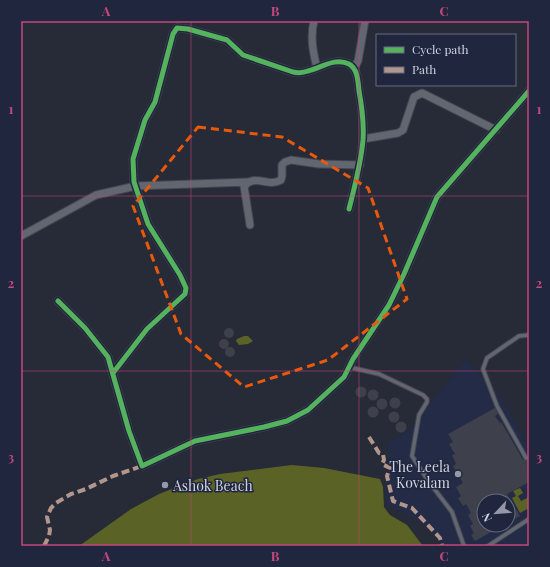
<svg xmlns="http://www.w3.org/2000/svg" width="550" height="567" font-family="'Playfair Display',serif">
<rect width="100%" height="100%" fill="#272a37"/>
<path fill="#242b46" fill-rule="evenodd" d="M465 360 497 391 529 447V546H443L426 525 386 503 388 443 418 424 427 407ZM484 501H508V525H484Z"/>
<path fill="#5a6225" d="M244 336H248L253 341 248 344 239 345 236 341 237 339Z
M292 465 324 468 380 479 383 487 384 507 390 515 407 525 423 546H79L131 509 159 494 198 479 220 474Z
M520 488 523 493 518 496 521 501 529 497V508L520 513 512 498 516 496 513 491Z"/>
<path fill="#3e414b" d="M224 333a5 5 0 1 1 10 0a5 5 0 1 1-10 0Z
M219 344a5 5 0 1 1 10 0a5 5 0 1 1-10 0Z
M225 352a5 5 0 1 1 10 0a5 5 0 1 1-10 0Z
M355.5 392a5.5 5.5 0 1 1 11 0a5.5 5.5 0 1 1-11 0Z
M367.5 395a5.5 5.5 0 1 1 11 0a5.5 5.5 0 1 1-11 0Z
M389.5 403a5.5 5.5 0 1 1 11 0a5.5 5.5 0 1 1-11 0Z
M376.5 404a5.5 5.5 0 1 1 11 0a5.5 5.5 0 1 1-11 0Z
M367.5 412a5.5 5.5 0 1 1 11 0a5.5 5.5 0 1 1-11 0Z
M495 408 498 414 495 416 500 423 501 422 523 460 529 457V471L527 472 529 476V482L507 494 520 516 508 522V501H484V525H503L475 541 471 535 474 533 470 526 473 524 468 515 471 513 466 504 463 506 458 498 461 496 456 487 463 483 453 466 456 464 452 455 455 454 449 444 453 442 448 434Z
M388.5 417a5.5 5.5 0 1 1 11 0a5.5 5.5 0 1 1-11 0Z
M395.5 427a5.5 5.5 0 1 1 11 0a5.5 5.5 0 1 1-11 0Z"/>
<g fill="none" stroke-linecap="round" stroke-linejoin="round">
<g stroke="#434651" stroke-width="5.5">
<path id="service" d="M349 367 379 374 423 395 427 399V402L419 415 412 456 429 482 452 512 464 546
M526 458 497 406 483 369 487 358 519 336 529 335
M488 546 529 519"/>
</g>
<g stroke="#434651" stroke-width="9">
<path id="minor" d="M314 21C310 37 313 52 317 68
M354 68 358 61 365 21
M363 139 398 133 403 130 414 97 422 93 496 130
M250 225 244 186C257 173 267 188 281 180L282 176V165L285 162 291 160 319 164 360 165
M21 236 96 195 136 186 248 182
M58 301 85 328 108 357 129 431 142 466 195 441 264 427 287 421 308 410 344 377 353 359 389 305 404 274 437 197 529 91
M113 373 147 329 185 294 186 288 180 275 148 224 134 182 133 159 145 120 155 102 173 34 177 28 188 29 227 40 243 55 293 72C298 73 303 73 308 71 321 68 335 57 349 64 358 69 358 82 359 91 362 107 364 124 363 140 361 163 355 186 349 209"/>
</g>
<use href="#service" stroke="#626670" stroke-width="3.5"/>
<use href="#minor" stroke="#626670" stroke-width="7"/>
<path stroke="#b2968c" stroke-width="4" stroke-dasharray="8 4" stroke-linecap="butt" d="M369 437 379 453 383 454 384 460 382 464 390 468 387 476 393 501 412 508 440 538 442 546
M44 546 49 536 50 530 47 517 51 508 56 503 71 494 86 489 113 476 142 466"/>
<g stroke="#20263e" stroke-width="8">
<path id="cycleway" d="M58 301 85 328 108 357 129 431 142 466 195 441 264 427 287 421 308 410 344 377 353 359 389 305 404 274 437 197 529 91
M113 373 147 329 185 294 186 288 180 275 148 224 134 182 133 159 145 120 155 102 173 34 177 28 188 29 227 40 243 55 293 72C298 73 303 73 308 71 321 68 335 57 349 64 358 69 358 82 359 91 362 107 364 124 363 140 361 163 355 186 349 209"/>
</g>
<use href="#cycleway" stroke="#56b35d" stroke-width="5"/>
</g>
<path fill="none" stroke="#e8590c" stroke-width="3" stroke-dasharray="8 5" stroke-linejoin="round" d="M198 127 282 137 368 188 407 299 328 360 244 387 181 334 133 206Z"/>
<path fill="none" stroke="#c5477d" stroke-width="1" stroke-opacity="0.55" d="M191 21V546M359 21V546M21 196H529M21 371H529"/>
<g fill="#9498a7" stroke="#20263e" stroke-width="1.5">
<circle cx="458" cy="474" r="4"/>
<circle cx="165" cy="485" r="4"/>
</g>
<g text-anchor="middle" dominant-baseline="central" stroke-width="3" stroke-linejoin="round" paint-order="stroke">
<g font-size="14" fill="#cfd4e4" stroke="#20263e" text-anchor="end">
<text x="450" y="466">The Leela<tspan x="450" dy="16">Kovalam</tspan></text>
<text x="173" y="485" text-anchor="start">Ashok Beach</text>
</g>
</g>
<rect width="550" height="567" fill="none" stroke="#20263e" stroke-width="44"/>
<rect x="376" y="34" width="140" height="52" fill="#20263e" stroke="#666c80"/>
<rect x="384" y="47" width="20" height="6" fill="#56b35d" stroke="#666c80"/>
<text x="412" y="54" font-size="12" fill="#cfd4e4">Cycle path</text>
<rect x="384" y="67" width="20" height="6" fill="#b2968c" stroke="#666c80"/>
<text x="412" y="74" font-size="12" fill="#cfd4e4">Path</text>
<g transform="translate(496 513) rotate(244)"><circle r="19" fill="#20263e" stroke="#666c80"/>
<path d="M0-3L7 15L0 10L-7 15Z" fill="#9498a7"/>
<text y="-6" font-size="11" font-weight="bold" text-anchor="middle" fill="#cfd4e4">N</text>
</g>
<rect x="22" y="22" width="506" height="523" fill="none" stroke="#c5477d" stroke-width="1.5"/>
<g font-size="13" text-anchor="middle" font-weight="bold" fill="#c5477d">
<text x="106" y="16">A</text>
<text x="275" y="16">B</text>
<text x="444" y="16">C</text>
<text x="11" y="114">1</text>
<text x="539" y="114">1</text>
<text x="11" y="288">2</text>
<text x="539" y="288">2</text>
<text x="11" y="462">3</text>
<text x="539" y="462">3</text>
<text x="106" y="561">A</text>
<text x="275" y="561">B</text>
<text x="444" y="561">C</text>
</g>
</svg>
